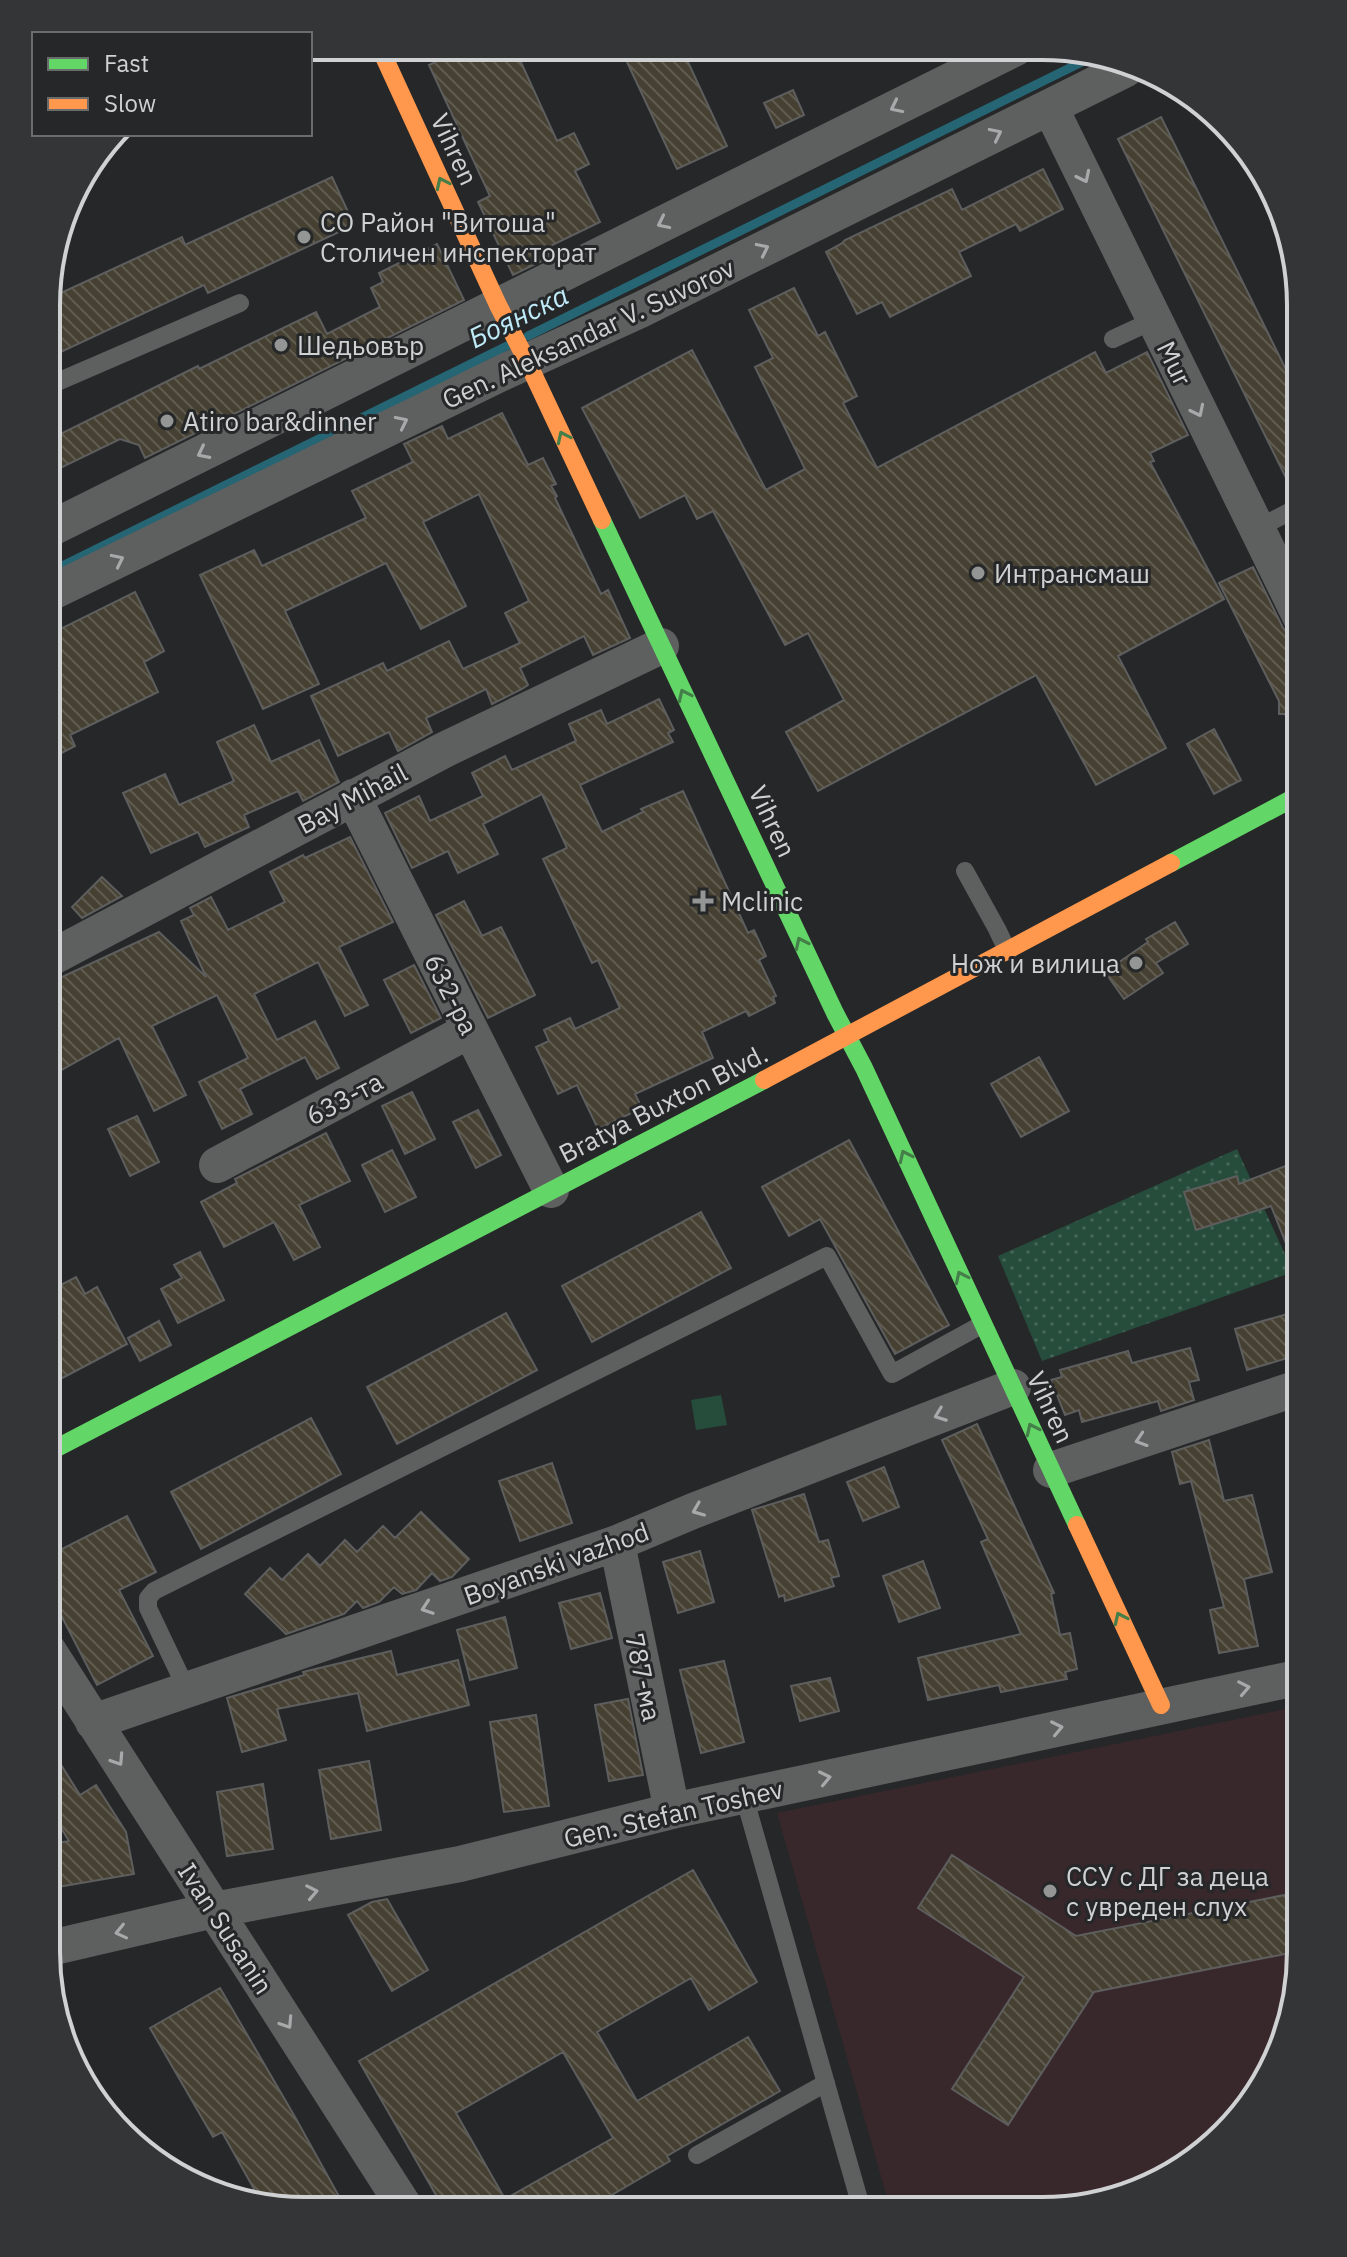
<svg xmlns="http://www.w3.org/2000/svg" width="1347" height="2257" font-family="'IBM Plex Sans',sans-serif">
<defs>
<pattern id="grass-dots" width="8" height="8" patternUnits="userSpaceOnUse" patternTransform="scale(2)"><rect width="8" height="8" fill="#264c3b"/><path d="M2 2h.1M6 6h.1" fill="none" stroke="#446556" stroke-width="1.8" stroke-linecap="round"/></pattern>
<pattern id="building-back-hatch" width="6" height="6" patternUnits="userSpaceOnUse" patternTransform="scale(2)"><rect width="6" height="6" fill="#454032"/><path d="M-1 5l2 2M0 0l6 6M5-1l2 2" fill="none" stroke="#5f5b4f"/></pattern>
</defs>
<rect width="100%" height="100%" fill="#262728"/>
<path fill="#38282c" d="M1301 1706 1300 1969 1287 2035 1248 2109 1140 2191 1042 2211H891L777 1813Z"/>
<path fill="url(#grass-dots)" d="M1237 1149 1293 1272 1042 1361 998 1256Z"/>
<path fill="#264c3b" d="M721 1395 727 1425 696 1430 691 1400Z"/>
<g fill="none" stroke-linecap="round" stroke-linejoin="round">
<path stroke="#256574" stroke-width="9" d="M528 336 1094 56
M48 573 507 346"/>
</g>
<path fill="url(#building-back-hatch)" stroke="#5e5e5e" stroke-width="2" fill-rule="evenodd" d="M469 46 514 47 557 141 574 133 589 164 575 171 600 222 546 248 550 257 513 275 478 202 490 196 429 65Z
M620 47H681L727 146 677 169Z
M793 90 804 115 776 128 764 103Z
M1161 117 1301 400V494L1295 496 1118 139Z
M1043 169 1063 209 1020 231 1016 224 959 252 971 276 890 317 882 302 857 314 826 252 841 244 845 240 952 189 962 210Z
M332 177 354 225 208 293 204 285 48 358V299L182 237 185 245Z
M437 244 464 300 145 458 139 445 120 439 48 474V440L198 366 199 369 316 312 327 334 380 307 371 288 383 282 379 273Z
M794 288 818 336 825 332 857 396 843 403 877 468 1095 352 1106 373 1147 352 1188 435 1150 453 1154 461 1150 462 1224 599 1118 656 1166 748 1096 785 1036 675 818 791 786 732 844 700 808 633 785 645 713 511 697 519 685 495 640 518 582 408 692 350 766 490 805 469 755 367 773 358 749 310Z
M502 413 528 465 543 458 556 484 551 486 557 496 555 498 601 594 608 590 630 638 593 655 584 636 520 668 528 685 522 689 492 704 486 689 426 718 432 732 398 751 389 732 338 756 311 696 383 663 387 671 449 641 463 669 520 643 505 613 529 601 479 494 423 522 466 606 421 629 386 563 285 611 319 684 263 709 200 575 254 550 262 566 366 518 352 491 413 462 404 444 442 426 448 439Z
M1253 567 1283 628 1290 636 1301 639V747L1285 714H1279V701L1219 583Z
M135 592 164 651 144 662 158 692 70 735 75 746 48 760V635Z
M659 699 674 730 668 733 673 742 580 785 602 832 643 812 641 809 683 791 748 933 754 930 766 956 759 960 776 996 773 997 775 1003 749 1016 746 1011 702 1032 713 1058 635 1094 642 1108 598 1129 577 1085 558 1094 536 1047 549 1041 544 1030 570 1018 575 1029 620 1008 598 960 592 963 543 859 567 848 542 794 483 824 498 854 458 873 448 851 412 868 385 813 419 796 430 821 483 796 472 773 505 756 512 770 576 741 569 724 601 710 607 724Z
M254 725 271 762 319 740 339 782 303 801 298 791 244 815 249 827 205 847 198 832 151 853 123 793 165 774 179 805 234 781 217 742Z
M1214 729 1241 780 1214 794 1187 744Z
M350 837 393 922 339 947 368 1005 345 1016 318 962 254 994 277 1040 315 1021 339 1068 317 1079 305 1057 240 1089 252 1114 222 1129 199 1082 248 1058 217 995 152 1026 186 1095 154 1111 119 1038 47 1078V984L159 932 206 977 181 921 194 915 190 908 211 897 228 930 285 902 270 872 303 855 305 858Z
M102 877 122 896 82 918 72 907Z
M464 901 482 936 501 927 535 995 488 1018 436 915Z
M1175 922 1188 944 1156 963 1163 973 1124 999 1105 972 1148 942 1146 939Z
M414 965 441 1018 411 1033 384 980Z
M1039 1057 1069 1111 1021 1137 991 1084Z
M412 1092 435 1139 405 1154 382 1106Z
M478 1110 501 1155 476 1168 453 1122Z
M137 1116 159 1162 130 1176 108 1129Z
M326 1133 350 1181 299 1205 320 1247 294 1260 274 1222 224 1247 201 1202 237 1183 235 1179Z
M849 1140 949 1325 895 1354 820 1219 789 1236 762 1187Z
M392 1150 416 1197 385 1212 362 1165Z
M1301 1160V1276H1299L1271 1206 1196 1230 1184 1192 1237 1176 1239 1184Z
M701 1212 731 1268 592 1342 562 1286Z
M200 1252 224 1300 178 1323 161 1289 182 1278 174 1265Z
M76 1277 85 1294 97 1287 127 1344 47 1386V1292Z
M1301 1310V1354L1247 1370 1235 1329Z
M506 1313 537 1370 397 1444 367 1387Z
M159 1321 171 1345 140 1361 128 1338Z
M1190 1348 1199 1380 1189 1382 1194 1400 1161 1411 1158 1401 1082 1422 1079 1410 1065 1415 1051 1380 1062 1377 1060 1370 1128 1351 1132 1363Z
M311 1418 341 1474 201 1549 171 1492Z
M977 1424 1054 1593 1051 1594 1060 1635 1070 1633 1077 1669 1065 1672 1067 1679 1001 1692 999 1685 928 1700 918 1658 1021 1634 981 1542 988 1539 942 1440Z
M1209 1440 1224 1501 1252 1495 1272 1572 1244 1579 1258 1646 1219 1653 1210 1610 1224 1607 1191 1481 1180 1484 1172 1452Z
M552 1463 572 1523 520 1541 499 1481Z
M884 1467 899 1507 863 1521 847 1482Z
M804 1494 819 1542 828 1540 839 1576 831 1578 834 1586 785 1601 784 1595 779 1597 752 1510Z
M421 1512 469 1559 452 1577 440 1581 432 1573 416 1590 402 1594 394 1587 379 1602 363 1608 357 1601 344 1614 286 1634 245 1594 270 1568 282 1580 308 1554 320 1566 345 1540 357 1552 383 1526 395 1538Z
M127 1516 156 1572 119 1590 153 1656 97 1685 46 1586V1557Z
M700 1551 714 1602 678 1613 663 1562Z
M923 1561 940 1608 899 1622 883 1576Z
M600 1593 612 1638 571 1649 559 1603Z
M505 1617 517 1668 470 1680 457 1630Z
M391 1651 397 1675 458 1660 469 1705 367 1731 358 1693 277 1709 286 1740 242 1752 227 1698 304 1675 303 1672 307 1671Z
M724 1661 744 1742 701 1753 680 1670Z
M830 1678 839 1711 800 1721 791 1686Z
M628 1699 643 1775 609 1781 595 1705Z
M536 1715 549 1806 504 1812 490 1722Z
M46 1741 80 1795 96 1785 126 1832 134 1874 46 1889V1845L69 1841 46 1803Z
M369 1761 381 1830 331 1839 319 1770Z
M263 1784 273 1849 227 1856 217 1792Z
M952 1855 1076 1936 1300 1892V1951L1094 1992 1008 2125 952 2089 1024 1977 918 1908Z
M693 1870 757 1982 709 2010 691 1978 597 2032 637 2101 748 2037 780 2091 667 2156 670 2161 586 2210 444 2209 359 2061ZM563 2052 613 2138 505 2199 456 2113Z
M387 1899 428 1970 392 1991 348 1915 372 1902Z
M220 1988 295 2117 346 2209H272L263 2205 222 2132 213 2137 150 2028Z"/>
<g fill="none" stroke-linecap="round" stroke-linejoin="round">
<path stroke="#5e5f5f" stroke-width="18" d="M1113 339 1154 320
M48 386 240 303
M1256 529 1301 506
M965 871 997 929 1008 952
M187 1690 148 1608V1598L154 1591 827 1256 892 1374 983 1324
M744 1796 862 2210
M697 2155 826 2083"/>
<path stroke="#5e5f5f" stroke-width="36" d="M1050 107 1301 618
M48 530 1016 48
M48 594 506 371 640 310 1126 69
M353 797 551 1190
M47 960 444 750 661 646
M217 1165 470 1030
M1051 1470 1301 1387
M617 1543 672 1811
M46 1647 406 2209
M93 1722 617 1543 693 1511 1013 1387
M46 1949 214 1910 460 1864 672 1811 1301 1677"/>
<path stroke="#63d668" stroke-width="18" d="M602 520 835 1013 864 1068 1077 1525
M1171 863 1301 794
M47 1453 764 1080"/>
<path stroke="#ff974d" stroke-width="18" d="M379 46 498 305 527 361 602 520
M764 1080 1171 863
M1077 1525 1161 1705"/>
</g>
<defs><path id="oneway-chevron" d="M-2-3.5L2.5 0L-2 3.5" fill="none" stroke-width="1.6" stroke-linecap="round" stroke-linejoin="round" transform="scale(2)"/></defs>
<g stroke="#a8a9aa">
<use href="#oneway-chevron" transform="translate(896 107) rotate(154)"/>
<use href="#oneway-chevron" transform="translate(996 134) rotate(-26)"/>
<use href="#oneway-chevron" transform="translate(1084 177) rotate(64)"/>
<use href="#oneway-chevron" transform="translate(663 223) rotate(154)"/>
<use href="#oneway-chevron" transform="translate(763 249) rotate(-26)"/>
<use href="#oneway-chevron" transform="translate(1198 411) rotate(64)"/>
<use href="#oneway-chevron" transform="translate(402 422) rotate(-26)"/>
<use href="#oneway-chevron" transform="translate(203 453) rotate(153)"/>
<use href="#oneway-chevron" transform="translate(118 560) rotate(-26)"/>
<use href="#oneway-chevron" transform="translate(940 1415) rotate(159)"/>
<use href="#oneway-chevron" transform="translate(1141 1440) rotate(162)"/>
<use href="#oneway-chevron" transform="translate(698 1510) rotate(158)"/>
<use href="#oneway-chevron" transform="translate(427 1608) rotate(161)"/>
<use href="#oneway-chevron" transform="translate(1244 1688) rotate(-11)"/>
<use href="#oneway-chevron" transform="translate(1057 1728) rotate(-12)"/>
<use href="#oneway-chevron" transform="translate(118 1760) rotate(57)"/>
<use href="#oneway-chevron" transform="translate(825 1778) rotate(-12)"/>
<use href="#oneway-chevron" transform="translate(312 1892) rotate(-11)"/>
<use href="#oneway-chevron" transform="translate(121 1932) rotate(167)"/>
<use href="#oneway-chevron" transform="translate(287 2023) rotate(57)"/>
</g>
<g stroke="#447e48">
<use href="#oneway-chevron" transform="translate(442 183) rotate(-115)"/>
<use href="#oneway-chevron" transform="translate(563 437) rotate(-115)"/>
<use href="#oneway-chevron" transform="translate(684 695) rotate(-115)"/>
<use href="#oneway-chevron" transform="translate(801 943) rotate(-115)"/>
<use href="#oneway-chevron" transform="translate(905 1156) rotate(-115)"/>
<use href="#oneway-chevron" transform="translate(961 1277) rotate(-115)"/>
<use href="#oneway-chevron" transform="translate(1032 1429) rotate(-115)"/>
<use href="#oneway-chevron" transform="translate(1120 1618) rotate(-115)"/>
</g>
<g fill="#949696" stroke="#252729" stroke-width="3">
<circle cx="304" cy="237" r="8"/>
<circle cx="281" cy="345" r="8"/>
<circle cx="167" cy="421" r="8"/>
<circle cx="978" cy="573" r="8"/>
<path d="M699 889h8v8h8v8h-8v8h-8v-8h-8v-8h8z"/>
<circle cx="1136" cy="963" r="8"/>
<circle cx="1050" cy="1891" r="8"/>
</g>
<g text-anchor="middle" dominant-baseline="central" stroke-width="6" stroke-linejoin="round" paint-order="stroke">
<g font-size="26" fill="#d0d1d2" stroke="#252729">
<text transform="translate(455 149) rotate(65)">Vihren</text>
<text transform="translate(588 333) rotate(-25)">Gen. Aleksandar V. Suvorov</text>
<text transform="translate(1175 363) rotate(64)">Mur</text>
<text transform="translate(352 798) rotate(-28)">Bay Mihail</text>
<text transform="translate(773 821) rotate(65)">Vihren</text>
<text transform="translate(452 994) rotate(63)">632-ра</text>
<text transform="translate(344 1098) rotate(-28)">633-та</text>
<text transform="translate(663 1103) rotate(-27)">Bratya Buxton Blvd.</text>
<text transform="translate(1051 1407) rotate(65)">Vihren</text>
<text transform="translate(556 1563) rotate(-20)">Boyanski vazhod</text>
<text transform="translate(644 1677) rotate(78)">787-ма</text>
<text transform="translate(673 1813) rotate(-13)">Gen. Stefan Toshev</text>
<text transform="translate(226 1928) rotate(57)">Ivan Susanin</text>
</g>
<g font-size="26" fill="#d0d1d2" stroke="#252729" text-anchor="start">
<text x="320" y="222">СО Район "Витоша"<tspan x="320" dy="30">Столичен инспекторат</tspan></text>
<text x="297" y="345">Шедьовър</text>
<text x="183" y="421">Atiro bar&amp;dinner</text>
<text x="994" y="573">Интрансмаш</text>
<text x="721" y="901">Mclinic</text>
<text x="1120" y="963" text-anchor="end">Нож и вилица</text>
<text x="1066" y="1876">ССУ с ДГ за деца<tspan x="1066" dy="30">с увреден слух</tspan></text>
</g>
<g font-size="28" font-style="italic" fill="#bfebf8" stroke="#252729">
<text transform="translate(518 316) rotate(-26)">Боянска</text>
</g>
</g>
<path d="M0 0H1347V2257H0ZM305 60H1042A245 245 0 0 1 1287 305V1952A245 245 0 0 1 1042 2197H305A245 245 0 0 1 60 1952V305A245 245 0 0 1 305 60Z" fill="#333537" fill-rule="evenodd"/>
<path fill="none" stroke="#d0d1d2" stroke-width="4" d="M305 60H1042A245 245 0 0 1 1287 305V1952A245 245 0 0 1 1042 2197H305A245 245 0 0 1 60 1952V305A245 245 0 0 1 305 60Z"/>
<rect x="32" y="32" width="280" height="104" fill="#252729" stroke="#696b6d" stroke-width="2"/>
<rect x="48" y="58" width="40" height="12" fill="#63d668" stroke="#696b6d" stroke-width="2"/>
<text x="104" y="72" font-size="24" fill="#d0d1d2">Fast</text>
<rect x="48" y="98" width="40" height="12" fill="#ff974d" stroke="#696b6d" stroke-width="2"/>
<text x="104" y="112" font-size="24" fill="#d0d1d2">Slow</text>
</svg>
